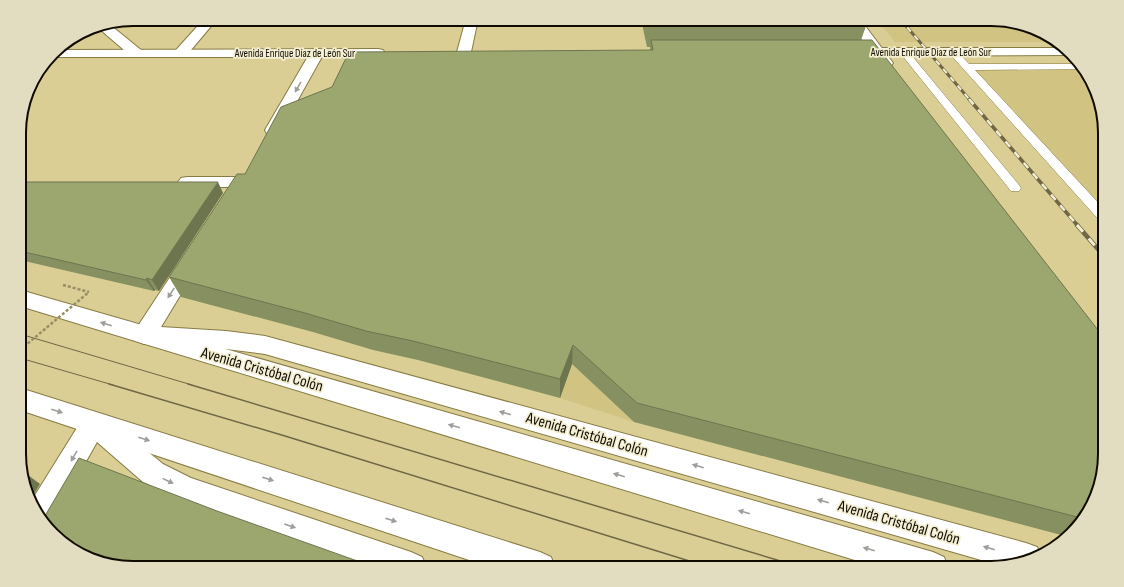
<svg xmlns="http://www.w3.org/2000/svg" width="1124" height="587" font-family="'Sofia Sans Condensed',sans-serif">
<rect width="100%" height="100%" fill="#dace94"/>
<path fill="#d1c382" d="M876 19H991L1042 31 1054 42H895Z
M961 65H1081L1086 69 1104 118V222Z
M572 364 634 422 560 398Z"/>
<g fill="none" stroke-linecap="round" stroke-linejoin="round">
<g stroke="#877b44" stroke-width="1">
<path id="lane" d="M904 49 907 50 1019 185 1021 188 1019 191H1011L901 54 899 52Z
M953 49 956 50 969 64H1079L1086 69 975 70 1104 209V221L1099 220 950 54 948 52Z"/>
</g>
<g stroke="#877b44" stroke-width="2">
<path id="street" d="M204 19H217L186 56 181 57 176 56 174 53 176 50Z
M466 19H478L471 52 469 55 464 56 459 55 457 52Z
M847 19H860L893 63 891 66 886 67 881 66Z
M109 24 141 50 143 53 141 56 136 57 131 56 96 26Z
M317 49 322 50 324 53 281 130 279 134 273 135 267 134 265 130 310 53 312 50Z
M187 177H242L248 178 251 182 248 186 242 187H187L181 186 178 182 181 178Z
M191 254 198 256 201 261 161 327 226 331 265 336 1026 543 1037 547 1040 554 1002 566 265 354 226 349 144 344 136 341 132 335 136 329 184 256Z
M94 412 103 415 163 464 191 478 411 552 422 557 427 568H367L184 502 143 482 97 442 49 527 38 518 32 500 85 415Z"/>
</g>
<g stroke="#877b44" stroke-width="2">
<path id="secondary" d="M853 48H1061L1069 55 853 56 848 55 846 52 848 49Z
M378 49 383 50 385 53 383 56 378 57H50L56 50Z"/>
</g>
<g stroke="#877b44" stroke-width="2">
<path id="primary" d="M20 290 933 552 944 557 948 568H881L20 306Z
M20 388 540 552 551 557 555 568H493L20 410Z"/>
</g>
<path stroke="#978e63" stroke-width="2.5" stroke-dasharray="3 2" stroke-linecap="butt" d="M63 285 89 292"/>
<use href="#lane" fill="#fff" fill-rule="evenodd"/>
<use href="#street" fill="#fff" fill-rule="evenodd"/>
<use href="#secondary" fill="#fff" fill-rule="evenodd"/>
<use href="#primary" fill="#fff" fill-rule="evenodd"/>
<path stroke="#6f6746" stroke-width="1" d="M20 334 192 385
M20 358 113 385"/>
<path stroke="#6f6746" stroke-width="1.5" d="M109 384 285 436 712 568
M188 384 804 568"/>
<g stroke="#6f6746" stroke-width="3">
<path id="rail-far2" d="M900 19 970 100"/>
</g>
<g stroke="#6f6746" stroke-width="3.5">
<path id="rail-far1" d="M969 99 1078 226"/>
</g>
<g stroke="#6f6746" stroke-width="4.5">
<path id="rail" d="M1077 225 1104 256"/>
</g>
<use href="#rail-far2" stroke="#f4efd2" stroke-width="2" stroke-dasharray="5.5" stroke-linecap="butt"/>
<use href="#rail-far1" stroke="#f4efd2" stroke-width="2.5" stroke-dasharray="7" stroke-linecap="butt"/>
<use href="#rail" stroke="#f4efd2" stroke-width="3" stroke-dasharray="9" stroke-linecap="butt"/>
<path stroke="#978e63" stroke-width="2.5" stroke-dasharray="3 2" stroke-linecap="butt" d="M20 350 89 292"/>
</g>
<path fill="#869060" d="M641 19H865L863 22 866 26 861 40 1093 505 1065 536 634 422 572 364 560 398 418 360 373 350 313 332 181 297 169 277 245 174 650 50V47H647Z
M19 182 223 193 159 291 155 290 154 291 20 260Z"/>
<path fill="#6d754e" d="M218 182 223 193 159 291 152 280Z
M147 278 155 290 154 291 146 280Z
M573 345 572 364 560 398V379Z
M20 434 25 439 20 445Z
M24 472 40 484 31 499 22 475Z"/>
<path fill="#9ca770" stroke="#6d754e" d="M648 19H861L866 26H649Z
M651 40H872L1105 339V454L1093 505 1081 518 637 403 573 345 560 379 413 341 366 331 305 313 169 277 237 174H245L281 107 332 87 349 52 653 50Z
M19 182H218L152 280 147 278 146 280 20 251Z
M79 458 217 511 377 568H133L82 556 42 521Z
M21 472H24L22 475Z"/>
<defs><path id="oneway-solid" d="M-6-.8H1V-3.2L6.5 0L1 3.2V.8H-6Z"/></defs>
<g fill="#9f9d99">
<use href="#oneway-solid" transform="translate(298 87) rotate(120)"/>
<use href="#oneway-solid" transform="translate(171 293) rotate(123)"/>
<use href="#oneway-solid" transform="translate(106 324) rotate(-163)"/>
<use href="#oneway-solid" transform="translate(57 411) rotate(18)"/>
<use href="#oneway-solid" transform="translate(505 413) rotate(-164)"/>
<use href="#oneway-solid" transform="translate(454 426) rotate(-164)"/>
<use href="#oneway-solid" transform="translate(144 439) rotate(18)"/>
<use href="#oneway-solid" transform="translate(74 456) rotate(120)"/>
<use href="#oneway-solid" transform="translate(698 466) rotate(-164)"/>
<use href="#oneway-solid" transform="translate(619 475) rotate(-164)"/>
<use href="#oneway-solid" transform="translate(268 479) rotate(18)"/>
<use href="#oneway-solid" transform="translate(168 481) rotate(26)"/>
<use href="#oneway-solid" transform="translate(823 501) rotate(-164)"/>
<use href="#oneway-solid" transform="translate(744 512) rotate(-164)"/>
<use href="#oneway-solid" transform="translate(391 520) rotate(18)"/>
<use href="#oneway-solid" transform="translate(290 526) rotate(19)"/>
<use href="#oneway-solid" transform="translate(989 548) rotate(-164)"/>
<use href="#oneway-solid" transform="translate(869 549) rotate(-164)"/>
</g>
<g text-anchor="middle" dominant-baseline="central" stroke-width="3.5" stroke-linejoin="round" paint-order="stroke">
<g font-size="11" fill="#100b00" stroke="#f4efd2">
<text x="931" y="52">Avenida Enrique Díaz de León Sur</text>
<text x="295" y="53">Avenida Enrique Díaz de León Sur</text>
</g>
<g font-size="16" fill="#100b00" stroke="#f4efd2">
<text transform="translate(262 370) rotate(16)">Avenida Cristóbal Colón</text>
<text transform="translate(587 435) rotate(16)">Avenida Cristóbal Colón</text>
<text transform="translate(899 523) rotate(16)">Avenida Cristóbal Colón</text>
</g>
</g>
<path d="M0 0H1124V587H0ZM133 26H991A107 107 0 0 1 1098 133V454A107 107 0 0 1 991 561H133A107 107 0 0 1 26 454V133A107 107 0 0 1 133 26Z" fill="#e2ddc1" fill-rule="evenodd"/>
<path fill="none" stroke="#100b00" stroke-width="2" d="M133 26H991A107 107 0 0 1 1098 133V454A107 107 0 0 1 991 561H133A107 107 0 0 1 26 454V133A107 107 0 0 1 133 26Z"/>
</svg>
